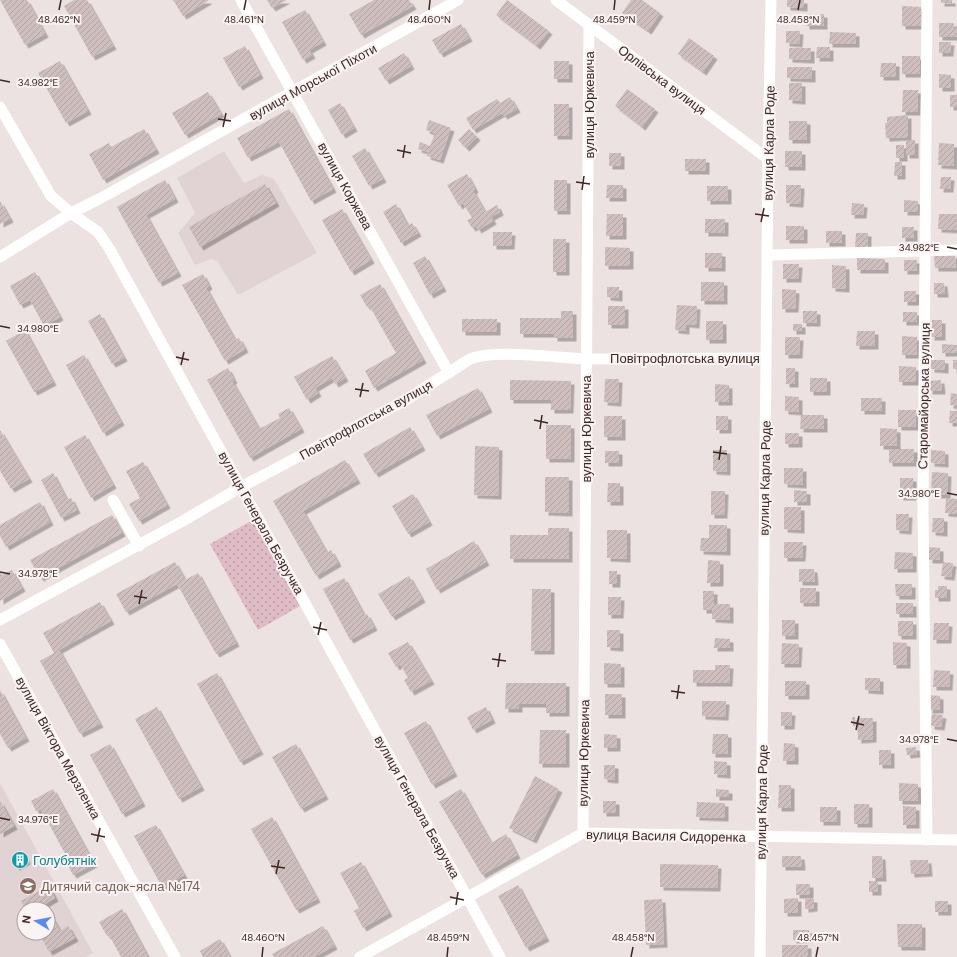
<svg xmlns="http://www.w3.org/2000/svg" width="957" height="957" font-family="'DM Sans',sans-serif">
<defs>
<pattern id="park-dots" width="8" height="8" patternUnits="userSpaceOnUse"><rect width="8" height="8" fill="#debbc5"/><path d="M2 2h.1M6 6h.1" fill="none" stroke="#b598a0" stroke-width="1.8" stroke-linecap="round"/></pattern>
<pattern id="building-hatch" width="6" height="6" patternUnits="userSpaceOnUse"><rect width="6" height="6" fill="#cebfbe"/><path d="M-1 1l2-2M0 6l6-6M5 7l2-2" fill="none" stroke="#b2a4a3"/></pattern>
<filter id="shadow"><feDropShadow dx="3.5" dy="3.5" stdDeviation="0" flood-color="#0004"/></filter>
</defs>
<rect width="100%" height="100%" fill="#ede2e2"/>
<path fill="#e1d3d4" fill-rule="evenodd" d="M224 151 244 183 262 175 274 179 317 253 238 295 217 261 211 259 195 265 178 233 195 213 177 178Z
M0 783 93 953 86 957H0ZM24 909H48V933H24Z"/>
<path fill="url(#park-dots)" d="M253 520 300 606 258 630 210 544Z"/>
<path fill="url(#building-hatch)" filter="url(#shadow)" d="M0 0H27L45 34 25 45Z
M74 0H87L113 46 92 57 64 6Z
M173 0H208V1L183 16Z
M267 0H287L272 8Z
M374 0H409L413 6 361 35 349 14Z
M507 0 549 31 537 46 496 15Z
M631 0H642L660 13 648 31 622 13Z
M787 0H804V8L787 7Z
M941 0H952V3H941Z
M902 6 921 7V26H902Z
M305 10 323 42 309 50 312 55 303 60 282 22Z
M806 14H824V26H806Z
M939 23H954L953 28H957V37H939Z
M461 24 469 38 440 54 432 40Z
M786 31H800L799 44 786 43Z
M830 32 856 33V44H829Z
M689 38 714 56 703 72 678 54Z
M939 42H951L950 53H939Z
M245 46 260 75 239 87 223 58Z
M817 47H830V58H816Z
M789 48H811V60L789 59Z
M404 53 411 66 386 81 378 68Z
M902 56H920V74H902Z
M60 61 88 111 66 123 38 73Z
M554 61H569V79H554Z
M881 63H896V77H880Z
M787 67H812V79L787 78Z
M939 74 951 75V88H939Z
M789 83H802V101L789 100Z
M627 89 655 109 642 127 615 106Z
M903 90H918L917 112H902Z
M208 92 221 114 185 135 172 113Z
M950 95H957V107H950Z
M510 97 517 109 504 116 502 113 473 130 466 118 497 99 500 103Z
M340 103 354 128 342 135 328 110Z
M554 104H569V136H554Z
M289 109 333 189 311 201 279 142 248 158 237 138Z
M908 115V137L886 138 885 123H887V117Z
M429 120 451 128 440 160 427 156 428 152 418 149 420 142 430 146 435 133 426 130Z
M789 121H807V140H789Z
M144 129 156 150 103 180 89 154 109 143 111 147Z
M469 129 477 137 466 148 458 140Z
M906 140H915V155H906Z
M939 143 954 144V166L938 165Z
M896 145H904V158H896Z
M365 148 383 179 369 186 352 156Z
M785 151H802V167H785Z
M609 153H621V166H609Z
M685 159H706V171H685Z
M895 162H902V176H894Z
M467 174 475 189 473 191 485 212 497 205 500 212 491 217 493 221 478 230 476 226 472 228 467 220 472 218 463 203 459 206 447 185Z
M941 177H951L950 189H940Z
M165 180 175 199 146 215 178 273 159 283 117 207Z
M554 180H567V211H554Z
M265 184 276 203 200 247 189 227Z
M607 185H623V198H606Z
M786 185H801L800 204 786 203Z
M707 186H728V201H707Z
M904 200 918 201V212H904Z
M0 201 10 219 0 224Z
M852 203 864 204 863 215H851Z
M396 204 408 226 412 223 418 233 401 243 383 212Z
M342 209 371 260 351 272 322 220Z
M607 214H623V236H606Z
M939 214H957V230L938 229Z
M705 219H725V233H705Z
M786 226H804V240H786Z
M902 227H914V238H902Z
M826 231H842V243H826Z
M493 232H512L511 246H493Z
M856 233H868V247H855Z
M553 239H566V272H553Z
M605 247 630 248V266H605Z
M705 253H722V268H705Z
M955 255 956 268H935L934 256Z
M425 256 443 288 430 295 413 263Z
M857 258 885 259V270H857Z
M904 260H917V271H904Z
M783 264H799L798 279H783Z
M832 265 846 266V289L832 288Z
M35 272 60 317 44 326 30 300 20 305 10 286Z
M203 274 209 286 206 288 235 340 239 338 245 349 225 361 182 285Z
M701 282H724V301H701Z
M934 283H944L945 294H934Z
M380 284 423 360 374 388 365 371 396 353 369 305 367 307 360 295Z
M607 287H619V298L607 297Z
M782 289 796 290 795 309H782Z
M904 291H916V302H904Z
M677 305 697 306 696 325 686 324V331L675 330Z
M608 306H625V325H608Z
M561 311H573V338H554V334H520V318H561Z
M803 311H817V323H803Z
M903 312H917V322H903Z
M100 314 124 358 112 364 88 321Z
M462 319H497V332H462Z
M932 320H942V337H931Z
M706 321H723V340H706Z
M793 324H802V331H793Z
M25 330 53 382 34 392 6 341Z
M857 331H875V346H856Z
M902 336 917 337V355H902Z
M785 337H800L799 355H785Z
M942 344 957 345 956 353H942Z
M84 355 121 422 103 433 66 365Z
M332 356 345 378 335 384 332 378 315 388 318 393 307 400 294 377Z
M931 360H945V370L931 369Z
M953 360H957V369H953Z
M899 366 916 367V382H899Z
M228 368 234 380 232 381 259 429 280 418 278 414 289 408 301 429 250 458 207 380Z
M786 368H795V384H786Z
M810 378H827V392H810Z
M605 379H619L618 403 604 402Z
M510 380 571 381 570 410H551V400H510Z
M941 380 942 391H929V381Z
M715 384 729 385V402H715Z
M478 388 489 409 437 436 426 415Z
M951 393 957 394V406L950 405Z
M785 396 799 397V412L785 411Z
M861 398H882V411H861Z
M898 410H916L915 427H898Z
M950 411H957V423H949Z
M801 415H824V429H800Z
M604 416H622V437H604Z
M716 416H728V430H716Z
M546 425H571V459H546Z
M410 427 422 447 375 474 363 454Z
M880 428 897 429V446H880Z
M0 430 29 479 11 489 0 471Z
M785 433H799V444H785Z
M85 435 113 485 91 498 64 447Z
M475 446 499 447 498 496 474 495Z
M889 449H914V463H889Z
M713 450H727V472L713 471Z
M931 450 945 451V464L931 463Z
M605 451H619V463H605Z
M345 460 357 480 303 511 327 553 331 550 338 563 316 576 273 501Z
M143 462 167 505 139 521 129 504 140 498 126 471Z
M784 468H803V485L784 484Z
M932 472 948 473 947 495H931Z
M53 473 67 500 71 498 77 510 61 518 41 480Z
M545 477H569V513L545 512Z
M900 478H913V497H900Z
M608 483H620V502H607Z
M794 490 807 491V502H794Z
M711 491H725L724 515H711Z
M413 494 429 522 408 534 392 506Z
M946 498 957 499V514L945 513Z
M40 502 50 522 6 547 0 536V525Z
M784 507H801V530L784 529Z
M896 514H909L908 531 896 530Z
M112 515 122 533 40 578 30 560Z
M933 518H944V533L932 532Z
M709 525H727V552L700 551 701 538H709Z
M548 528H569V559H510V535H548Z
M607 530H627V559L607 558Z
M474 541 486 562 437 590 426 569Z
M784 542H803L802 558H784Z
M929 547 940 548V560H929Z
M895 552 913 553V569H894Z
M708 560 720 561V583H707Z
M175 562 185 580 198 573 236 643 216 654 177 584 126 612 116 594Z
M943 562 953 563 951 577 941 576Z
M799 569H814L815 582H799Z
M12 570 22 588 0 601V572L2 575Z
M609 571H617V584H609Z
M409 576 422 599 392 617 378 594Z
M344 578 364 615 367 614 374 627 350 640 323 589Z
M895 584H912V596H896Z
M938 586H947V598H935V590H938Z
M800 588H816V603H800Z
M532 589H551V651H531Z
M703 591H714V604H730V620L712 619V610H703Z
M608 597H621L620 615H608Z
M100 602 111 621 59 650 100 724 80 734 40 661 54 653 43 633Z
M896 603H913V614H896Z
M782 620H795V636H782Z
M898 621H913V636H898Z
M934 623H949L948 640H933Z
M607 630H620V648L607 647Z
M715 638 730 639V648H714Z
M408 642 431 681 411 692 404 680 408 678 400 664 396 667 388 653Z
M893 642 907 643V665H893Z
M782 643 799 644 798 664H781Z
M604 663 621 664V684H604Z
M715 665H730L729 683H693V670H715Z
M934 670 950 671 949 687H933Z
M217 673 260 751 240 762 197 684Z
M865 678H880V691L865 690Z
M785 681H806V696H785Z
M506 683H566V713H546V704H519V709H505Z
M0 690 26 738 8 748 0 734Z
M605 694H622V715H605Z
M930 695 940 696V710H929Z
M702 701H726L725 717 702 716Z
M157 707 201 787 179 799 135 719Z
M486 707 492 720 473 730 467 717Z
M781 712H792L791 726H781Z
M932 714 943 715 941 727 931 726Z
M852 717H855V726H853Z
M857 718H873V739L858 740Z
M426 721 454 773 432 785 404 733Z
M540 730H566V764H539Z
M604 734 617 735V748H604Z
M713 734H728V754H712Z
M784 743 795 744V761H783Z
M110 744 142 803 122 814 90 755Z
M296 744 325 796 301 809 272 757Z
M916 747 917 754 907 755 906 748Z
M879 750H891V765H879Z
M714 761 727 762V775L714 774Z
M604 765H615V780L604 779Z
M535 776 559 789 533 840 509 828Z
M899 783 918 784V801H899Z
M779 785H791V808H778Z
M53 789 94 864 73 875 67 864 70 863 41 809 36 811 31 801Z
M461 789 491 843 506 834 517 855 482 875 439 802Z
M716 789 729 790V797H716Z
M0 801 14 826 0 834Z
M603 801H616V813H603Z
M697 802 725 803V818L696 817Z
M854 804H869V824H854Z
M903 806 916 807V825H903Z
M820 807H837V822H820Z
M272 817 317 899 296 910 251 829Z
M156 825 184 875 162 887 134 836Z
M24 854 27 861 16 867 13 860Z
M782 856H801L802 867H782Z
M872 856H882L883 878H872Z
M910 860H928L929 873 911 874Z
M361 862 389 913 363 928 354 911 359 908 340 873Z
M660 864 718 865 717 888 660 887Z
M869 881H878V892H869Z
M796 884H810V895H796Z
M518 885 546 938 526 948 498 896Z
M49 886 55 898 45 904 48 909H25L21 901Z
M798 898V913H784V899Z
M662 899 664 944 646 945 644 900Z
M805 899H814V908L805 909Z
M935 901H948V912H935Z
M122 909 148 957H121L109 935 107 936 99 922Z
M48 910 60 931 68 926 75 938 49 952 39 933H48Z
M897 924H922V947H898Z
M323 926 334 946 314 957H274L272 954Z
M793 930H809V939L793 940Z
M220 939 230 957H203L200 951Z
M782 945H808V957H782Z"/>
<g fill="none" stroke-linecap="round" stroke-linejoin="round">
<path stroke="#fff" stroke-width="11" d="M241 0 449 373
M927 0 923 510 927 840
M768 159 771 0
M768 255 957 250
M0 257 71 213 101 198 458 0
M113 500 139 546
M0 620 181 522 241 487 404 401 470 359C496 349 556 358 587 359 647 359 707 358 766 358
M0 644 175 957
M583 833 589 24
M360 957 583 833 957 840"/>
<path stroke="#fff" stroke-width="11" d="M556 0 768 159 760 957
M0 107 51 196 71 213 98 232 109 248 500 957"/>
</g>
<path fill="none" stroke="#3e2722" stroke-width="1.5" d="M59 10 61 0M244 10 246 0M429 10 430 0M614 10 615 0M798 10 800 0M0 80 10 82M218 119 231 121M223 127 226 113M397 150 411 153M403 158 405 145M576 182 590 184M582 190 584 176M755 214 769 216M761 222 764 208M947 247 957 249M0 326 10 328M176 357 189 360M181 365 184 352M355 389 369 391M360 397 363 383M534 420 548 423M540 429 542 415M713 452 727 454M719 460 721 446M947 493 957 495M0 572 10 574M134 596 147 598M139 604 142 590M313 627 327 630M318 635 321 622M492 659 506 661M498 667 500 653M671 691 685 693M677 699 679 685M851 722 864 725M856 730 859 716M947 739 957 741M0 818 10 820M91 834 105 837M97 842 100 828M271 866 285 868M276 874 279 860M450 897 464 900M456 905 458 892M262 957 263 947M447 957 448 947M631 957 633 947M816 957 818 947"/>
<defs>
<g id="building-disc" transform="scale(0.9)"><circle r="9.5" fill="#0f9aa8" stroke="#f9f3f3"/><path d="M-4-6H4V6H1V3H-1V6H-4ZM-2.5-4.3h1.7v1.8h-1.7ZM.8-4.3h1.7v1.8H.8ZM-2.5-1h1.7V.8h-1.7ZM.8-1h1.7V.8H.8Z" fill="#fff"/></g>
<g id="school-disc" transform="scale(0.9)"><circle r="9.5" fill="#8d6e63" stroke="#f9f3f3"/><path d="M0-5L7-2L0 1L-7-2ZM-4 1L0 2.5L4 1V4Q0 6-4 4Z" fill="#fff"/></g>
</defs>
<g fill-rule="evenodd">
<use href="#building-disc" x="20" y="860"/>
<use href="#school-disc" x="28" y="886"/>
</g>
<g text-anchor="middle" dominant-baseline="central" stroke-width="4" stroke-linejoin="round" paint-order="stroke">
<g font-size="13" fill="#3e2722" stroke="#f9f3f3">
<text transform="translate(662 80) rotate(37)">Орлівська вулиця</text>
<text transform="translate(313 82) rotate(-29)">вулиця Морської Піхоти</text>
<text transform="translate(589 105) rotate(-90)">вулиця Юркевича</text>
<text transform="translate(769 143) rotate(-89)">вулиця Карла Роде</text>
<text transform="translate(345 186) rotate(61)">вулиця Коржева</text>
<text x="685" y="358">Повітрофлотська вулиця</text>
<text transform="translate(924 396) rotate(-89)">Старомайорська вулиця</text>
<text transform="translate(366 420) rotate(-29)">Повітрофлотська вулиця</text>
<text transform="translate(586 429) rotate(-90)">вулиця Юркевича</text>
<text transform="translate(765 478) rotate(-89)">вулиця Карла Роде</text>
<text transform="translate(261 523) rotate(61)">вулиця Генерала Безручка</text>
<text transform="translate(58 748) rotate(61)">вулиця Віктора Мерзленка</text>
<text transform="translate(584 753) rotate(-89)">вулиця Юркевича</text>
<text transform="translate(762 802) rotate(-89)">вулиця Карла Роде</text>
<text transform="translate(417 807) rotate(61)">вулиця Генерала Безручка</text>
<text transform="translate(666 836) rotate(1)">вулиця Василя Сидоренка</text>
</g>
<g font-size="13" fill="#0d838f" stroke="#f9f3f3" text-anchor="start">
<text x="33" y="860">Голубятнік</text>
</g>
<g font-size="13" fill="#785e54" stroke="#f9f3f3" text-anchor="start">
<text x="41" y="886">Дитячий садок-ясла №174</text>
</g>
</g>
<g font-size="10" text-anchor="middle" fill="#3e2722" stroke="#f9f3f3" stroke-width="4" stroke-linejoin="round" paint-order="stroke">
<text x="59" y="23">48.462°N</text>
<text x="244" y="23">48.461°N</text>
<text x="429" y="23">48.460°N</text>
<text x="614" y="23">48.459°N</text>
<text x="798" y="23">48.458°N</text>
<text x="38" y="86">34.982°E</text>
<text x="919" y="251">34.982°E</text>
<text x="38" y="332">34.980°E</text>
<text x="919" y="497">34.980°E</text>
<text x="38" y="577">34.978°E</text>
<text x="919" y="743">34.978°E</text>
<text x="38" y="823">34.976°E</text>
<text x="263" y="941">48.460°N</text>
<text x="448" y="941">48.459°N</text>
<text x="633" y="941">48.458°N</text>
<text x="818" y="941">48.457°N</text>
</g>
<g transform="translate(36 921) rotate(280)"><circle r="19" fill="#f9f3f3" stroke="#aea19f"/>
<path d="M0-3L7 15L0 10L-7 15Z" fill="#5989f4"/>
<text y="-6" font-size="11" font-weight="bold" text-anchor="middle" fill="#3e2722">N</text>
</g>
</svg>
